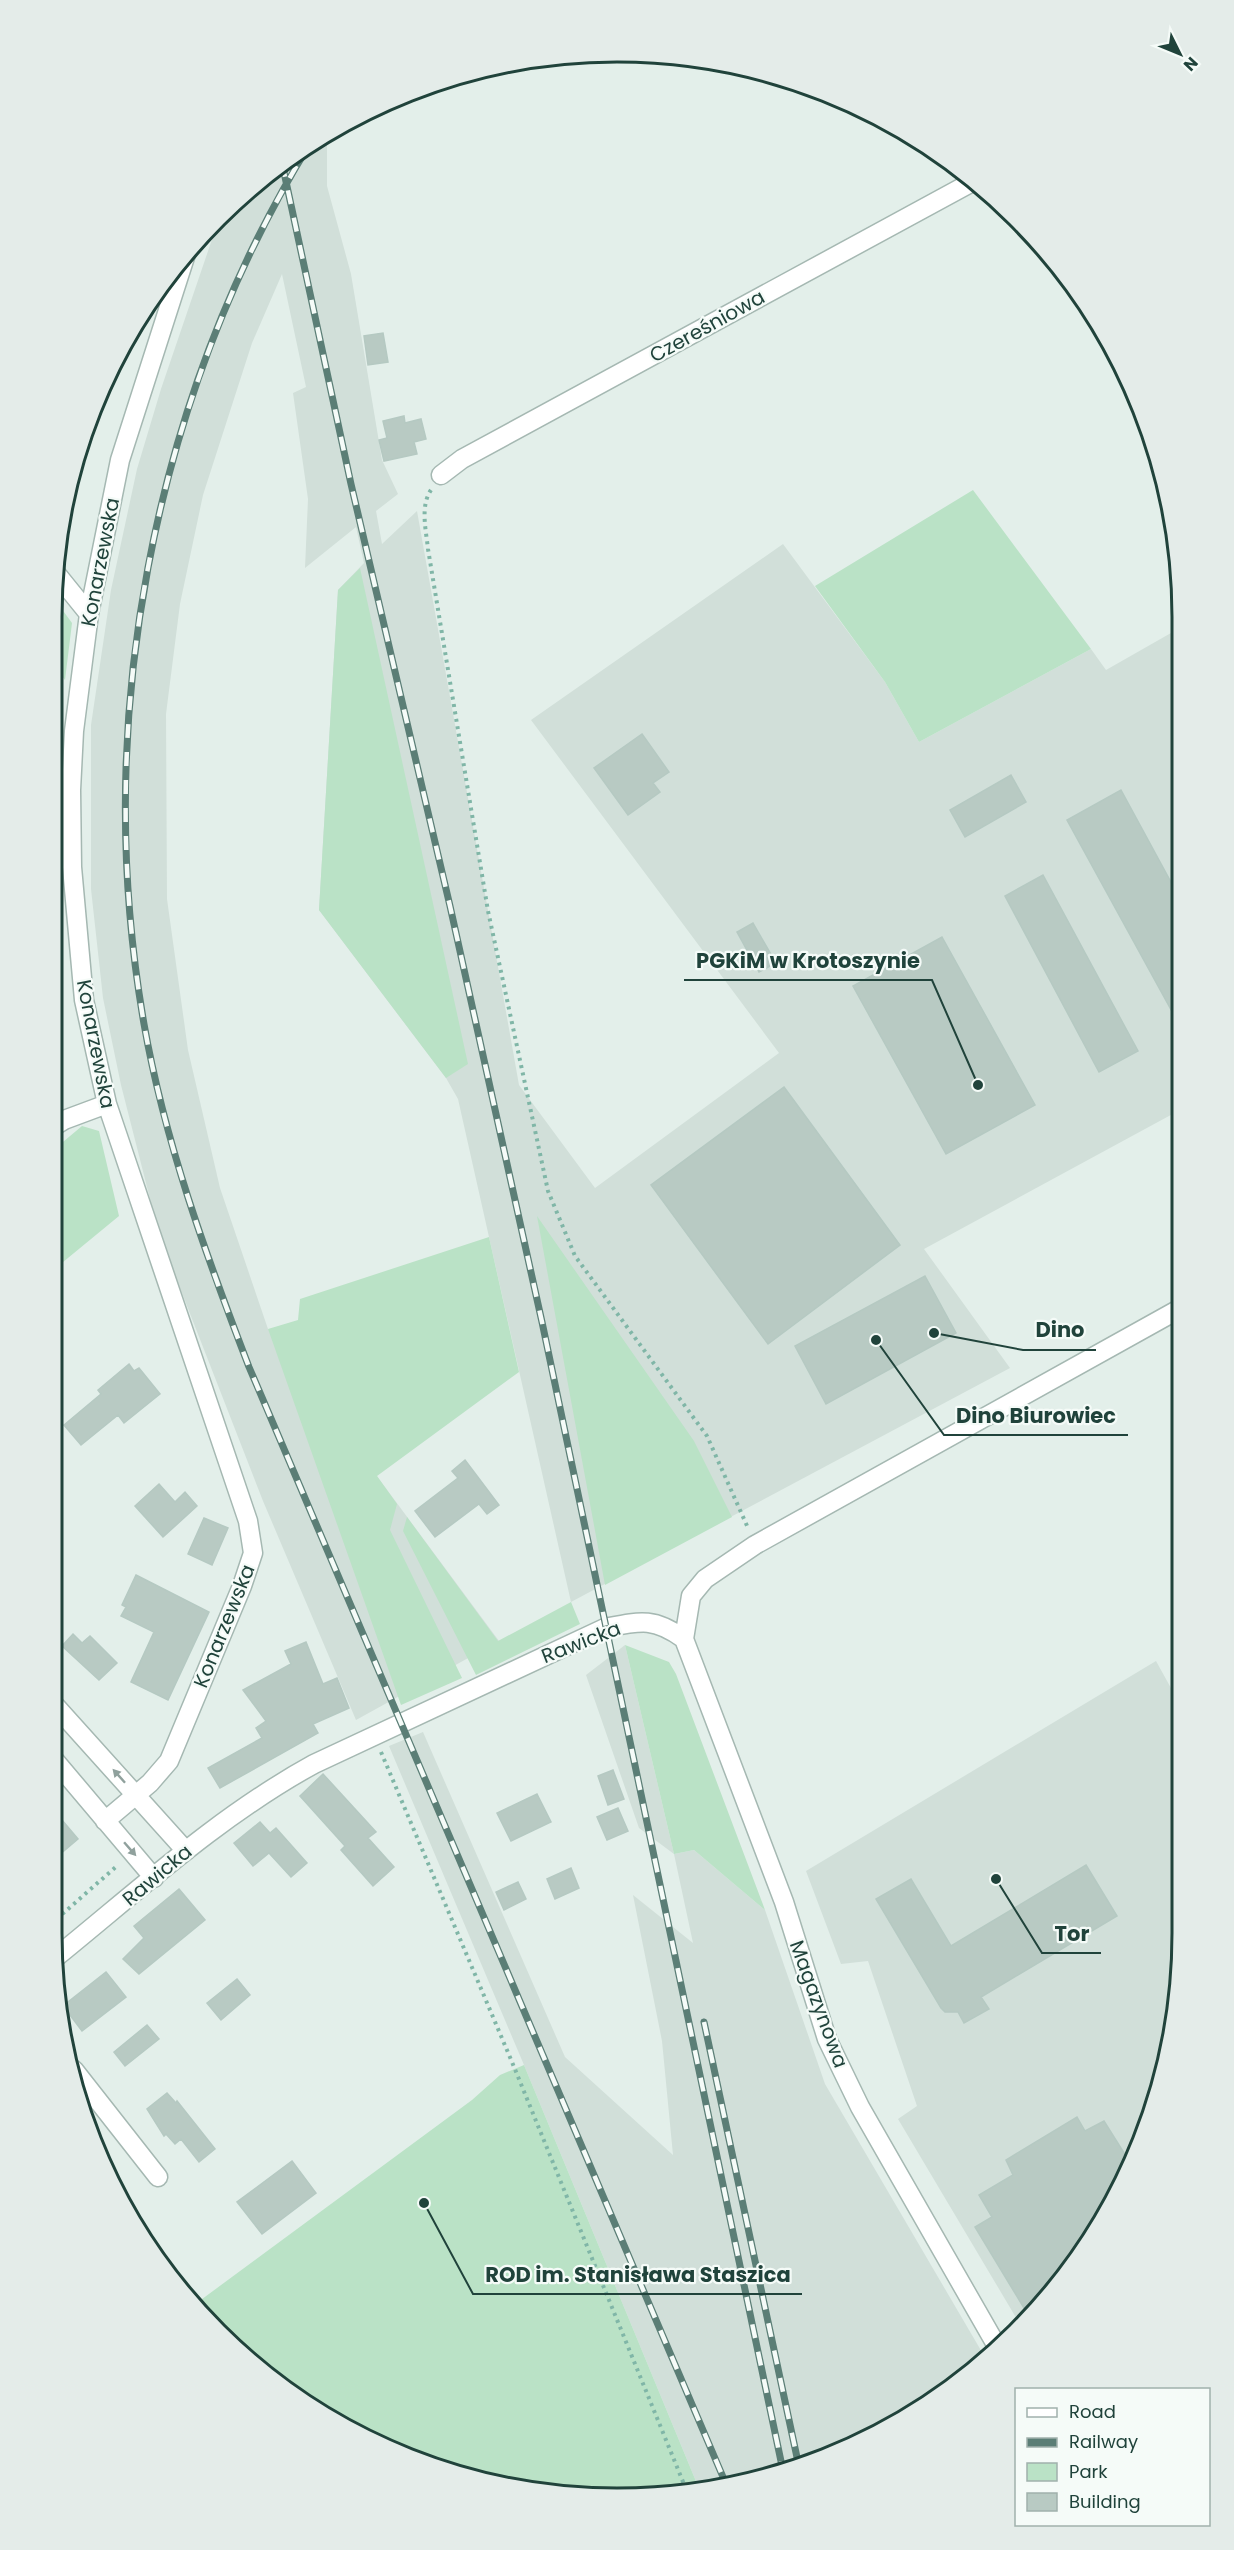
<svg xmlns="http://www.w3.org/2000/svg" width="1234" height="2550" font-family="Poppins,sans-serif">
<rect width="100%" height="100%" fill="#e3efea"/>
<path fill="#d1dfd9" d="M327 133V186L351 274 382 460 398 494 376 511 382 544 417 511 519 1085 595 1188 779 1053 531 720 783 544 885 682 919 742 1091 649 1106 670 1178 629 1180 1110 924 1249 1010 1368 571 1602 458 1099 446 1078 319 910 338 590 364 563 356 527 305 568 308 499 293 393 306 387 282 274 252 343 203 495 180 604 166 714 167 899 188 1050 220 1188 268 1329 499 1641 356 1720 263 1501 159 1234 121 1085 103 998 91 889V725L111 590 137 469 161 389 221 213 303 146Z
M625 1645 674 1854 694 1850 765 1910 825 2084 986 2359 961 2382 868 2440 700 2491 524 2065 389 1746 423 1732 565 2057 673 2155 662 2041 633 1895 693 1943 674 1854 639 1828 586 1675Z
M1156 1661 1182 1708 1183 1933 1172 2044 1140 2150 1042 2306 1021 2326 898 2119 917 2106 868 1961 841 1964 806 1871Z"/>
<path fill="#bae2c6" d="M973 490 1091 649 919 742 885 682 815 586Z
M360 568 468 1064 446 1078 319 910 338 590Z
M53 597 72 623 65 680 51 662Z
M82 1126 99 1131 119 1216 57 1267 51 1259V1152Z
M537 1216 694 1441 732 1517 605 1585Z
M489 1237 519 1372 377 1476 397 1504 390 1530 462 1678 401 1705 268 1329 298 1320 300 1299Z
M407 1517 498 1641 571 1602 580 1624 476 1675 403 1531Z
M625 1645 669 1662 676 1674 765 1910 694 1850 674 1854Z
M524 2065 700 2491 691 2494 506 2488 334 2423 244 2358 194 2305 472 2100 500 2075Z"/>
<path fill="#b8cac3" stroke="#b5c9c2" stroke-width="1.5" d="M383 333 388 362 368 365 364 336Z
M404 416 405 423 421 419 426 439 414 442 417 454 384 461 379 440 387 438 383 421Z
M642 734 669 772 653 783 660 792 628 815 594 768Z
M1011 775 1026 802 965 837 950 810Z
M1121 790 1179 897 1180 1026 1067 820Z
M1043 875 1138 1051 1099 1072 1005 896Z
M753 923 776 963 759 972 737 932Z
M942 937 1035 1105 946 1154 853 986Z
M784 1087 900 1245 768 1344 651 1185Z
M925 1276 956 1333 826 1404 795 1346Z
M129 1364 134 1371 139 1368 160 1394 124 1423 118 1415 81 1445 64 1425 101 1394 98 1390Z
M465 1460 499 1505 487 1514 479 1504 435 1537 415 1511 458 1478 452 1471Z
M159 1484 175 1502 185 1492 197 1506 163 1537 135 1506Z
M204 1518 228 1528 212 1565 188 1554Z
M136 1575 209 1612 168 1700 131 1682 154 1632 121 1616 126 1607 122 1605Z
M73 1634 82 1643 90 1636 117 1663 99 1680 62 1646Z
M306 1642 323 1684 337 1678 349 1708 313 1724 318 1733 220 1788 208 1768 262 1738 256 1728 266 1721 243 1690 291 1664 285 1651Z
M613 1770 624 1799 608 1805 598 1776Z
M323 1774 376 1832 368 1838 394 1867 373 1886 341 1850 345 1846 300 1796Z
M537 1794 551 1822 511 1841 497 1813Z
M51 1807 78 1839 51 1862Z
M618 1808 628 1831 607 1840 597 1817Z
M260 1822 270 1833 276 1828 307 1863 291 1877 269 1853 253 1866 234 1843Z
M1086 1865 1117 1916 981 1997 989 2009 964 2023 958 2012H945L941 2008 876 1899 911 1879 951 1946Z
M571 1868 579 1888 555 1899 547 1879Z
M518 1882 526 1899 504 1910 496 1892Z
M179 1889 205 1920 139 1974 123 1959 144 1938 134 1926Z
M106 1972 126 1997 82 2031 63 2006Z
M237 1979 250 1995 221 2020 207 2003Z
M147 2025 159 2039 125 2066 114 2052Z
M167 2093 176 2103 177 2101 215 2149 199 2162 181 2139 175 2144 166 2134 164 2136 147 2109Z
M1077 2117 1085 2131 1104 2121 1131 2164 1042 2306 1030 2318 975 2227 992 2217 979 2195 1013 2175 1006 2160Z
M292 2161 316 2193 262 2234 237 2202Z"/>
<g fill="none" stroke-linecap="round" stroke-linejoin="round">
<g stroke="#a5b8b2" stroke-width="21">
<path id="minor" d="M441 475 462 459 974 181
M55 572 89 614
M51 1128 64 1120 107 1104
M51 1701 186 1851
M51 1756 154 1878
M105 1821 150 1783 169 1761 242 1586 253 1553 248 1521 107 1104 84 1000 72 867 71 790 74 731 89 614 120 460 186 254
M55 1958C139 1890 219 1816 314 1764L605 1628C640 1621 654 1617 684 1639
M74 2070 158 2177
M998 2348 860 2107 827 2039 784 1902 684 1639 691 1596 705 1579 755 1545 1181 1308"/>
</g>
<path stroke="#80b6a7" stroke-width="4" stroke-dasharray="3 4.5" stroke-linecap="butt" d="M431 490C420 506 426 530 428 549L488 911 548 1191 575 1256 707 1436 748 1528
M381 1752 512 2062 688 2494
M51 1924 118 1865"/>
<use href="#minor" stroke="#fff" stroke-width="18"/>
<g stroke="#5b7e76" stroke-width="7">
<path id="rail" d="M311 142C151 401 92 724 144 1024 165 1143 206 1255 249 1367L726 2484
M282 163 351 484 450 906 542 1322 782 2466
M704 2022 798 2462"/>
</g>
<use href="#rail" stroke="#f5fbf8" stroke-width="4.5" stroke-dasharray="14" stroke-linecap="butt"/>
</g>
<defs><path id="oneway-solid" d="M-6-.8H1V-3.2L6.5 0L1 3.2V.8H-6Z" transform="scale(1.5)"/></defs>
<g fill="#90a19d">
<use href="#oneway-solid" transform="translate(119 1776) rotate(-132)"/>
<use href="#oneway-solid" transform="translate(130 1849) rotate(49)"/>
</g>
<g text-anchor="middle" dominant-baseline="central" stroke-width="4.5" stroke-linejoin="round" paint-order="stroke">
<g font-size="20" fill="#20433b" stroke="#f5fbf8">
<text transform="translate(707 326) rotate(-29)">Czereśniowa</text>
<text transform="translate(100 562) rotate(-79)">Konarzewska</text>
<text transform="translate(96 1044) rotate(79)">Konarzewska</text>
<text transform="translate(224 1626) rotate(-68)">Konarzewska</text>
<text transform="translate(581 1642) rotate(-21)">Rawicka</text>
<text transform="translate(157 1875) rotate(-40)">Rawicka</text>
<text transform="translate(819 2004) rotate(70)">Magazynowa</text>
</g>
</g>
<path d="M0 0H1234V2550H0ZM617 62H617A555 555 0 0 1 1172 617V1933A555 555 0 0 1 617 2488H617A555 555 0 0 1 62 1933V617A555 555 0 0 1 617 62Z" fill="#e4ece9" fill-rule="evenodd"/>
<path fill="none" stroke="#20433b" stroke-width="3" d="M617 62H617A555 555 0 0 1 1172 617V1933A555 555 0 0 1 617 2488H617A555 555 0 0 1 62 1933V617A555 555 0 0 1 617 62Z"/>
<path fill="none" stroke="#20433b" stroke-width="2" d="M978 1085L932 980H684M934 1333L1023 1350H1096M876 1340L944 1435H1128M996 1879L1042 1953H1101M424 2203L473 2294H802"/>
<g fill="#20433b" stroke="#f5fbf8" stroke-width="2">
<circle cx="978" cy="1085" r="6"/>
<circle cx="934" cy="1333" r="6"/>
<circle cx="876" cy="1340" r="6"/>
<circle cx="996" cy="1879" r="6"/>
<circle cx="424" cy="2203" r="6"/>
</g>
<g font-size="21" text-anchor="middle" font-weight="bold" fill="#20433b" stroke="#f5fbf8" stroke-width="4.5" stroke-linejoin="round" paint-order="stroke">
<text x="808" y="968">PGKiM w Krotoszynie</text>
<text x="1060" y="1337">Dino</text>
<text x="1036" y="1423">Dino Biurowiec</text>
<text x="1072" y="1941">Tor</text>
<text x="638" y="2282">ROD im. Stanisława Staszica</text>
</g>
<rect x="1015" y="2388" width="195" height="138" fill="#f5fbf8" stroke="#a0b1ac" stroke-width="1.5"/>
<rect x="1027" y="2408" width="30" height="9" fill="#ffffff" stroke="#a0b1ac" stroke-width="1.5"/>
<text x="1069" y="2418" font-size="18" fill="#20433b">Road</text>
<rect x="1027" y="2438" width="30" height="9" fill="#5b7e76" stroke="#a0b1ac" stroke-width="1.5"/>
<text x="1069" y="2448" font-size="18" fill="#20433b">Railway</text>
<rect x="1027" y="2463" width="30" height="18" fill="#bae2c6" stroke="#a0b1ac" stroke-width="1.5"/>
<text x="1069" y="2478" font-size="18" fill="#20433b">Park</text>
<rect x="1027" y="2493" width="30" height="18" fill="#b8cac3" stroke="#a0b1ac" stroke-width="1.5"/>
<text x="1069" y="2508" font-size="18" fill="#20433b">Building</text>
<g transform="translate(1180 54) rotate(133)" stroke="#f5fbf8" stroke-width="4.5" paint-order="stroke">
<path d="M0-4.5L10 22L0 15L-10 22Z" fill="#20433b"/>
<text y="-9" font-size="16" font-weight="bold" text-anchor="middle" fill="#20433b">N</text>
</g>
</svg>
